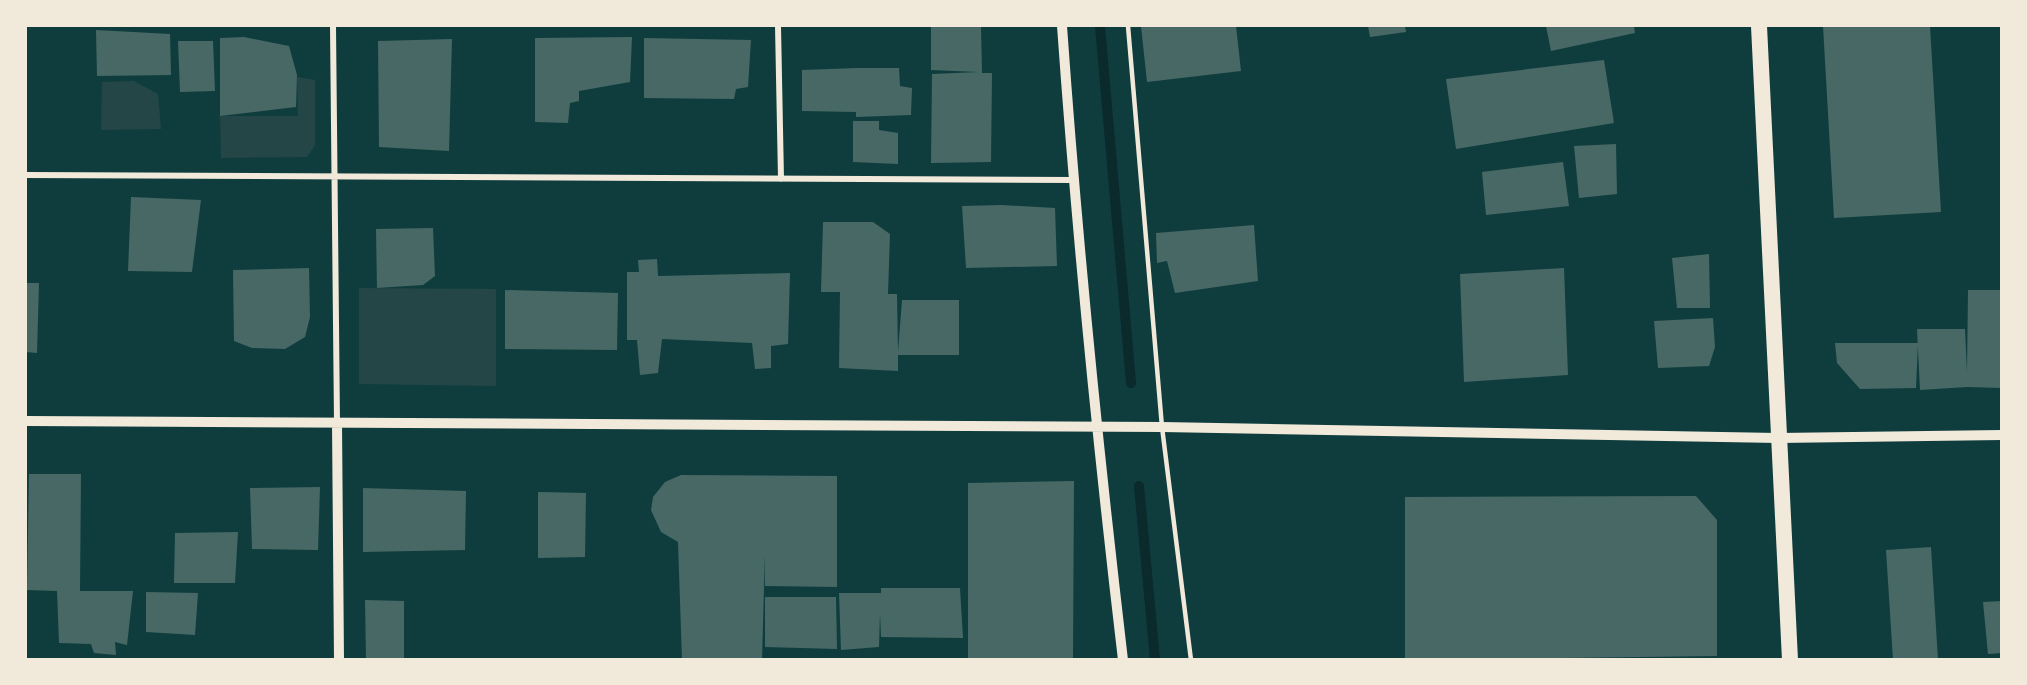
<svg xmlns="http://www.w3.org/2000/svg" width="2027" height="685" font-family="'Source Sans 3',sans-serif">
<rect width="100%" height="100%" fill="#0f3d3e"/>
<path fill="#244646" d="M297 77 315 80V145L307 157 221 158 220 116H298Z
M134 81 158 94 161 129 101 130 102 82Z
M359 288 496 289V386L359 384Z"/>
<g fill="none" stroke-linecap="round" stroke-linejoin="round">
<path stroke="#0a2a2b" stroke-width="10" d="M1100 26 1131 383
M1139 486 1155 660"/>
</g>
<path fill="#486865" d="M931 26H981L982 73H992L991 162 931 163 932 74 978 72 931 70Z
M1141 26H1236L1241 71 1147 82Z
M1368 26H1405L1406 32 1370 37Z
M1546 26H1634L1635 33 1551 51Z
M1823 26H1930L1941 212 1834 218Z
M96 30 170 34 171 75 97 76Z
M244 37 289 46 297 75 296 107 220 116V38Z
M632 37 630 82 579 91V101L570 103 568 123 535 122V38Z
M644 38 751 40 748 87 736 89 734 99 644 98Z
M452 39 449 151 379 147 378 41Z
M178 41H213L215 91 180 92Z
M1604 60 1614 123 1456 149 1446 79Z
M857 68H899L900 86 912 88 911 115 856 117V112L802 111V70Z
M853 121H879V130L898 133V164L853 162Z
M1616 144 1617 194 1579 198 1574 146Z
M1563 162 1569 206 1486 215 1482 172Z
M131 197 201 200 192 272 128 271Z
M1001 205 1055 208 1057 266 966 268 962 206Z
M823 222H873L890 234 888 294H897L898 352 902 300H959V355H898V371L839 368 840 292H821Z
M1254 225 1258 281 1175 293 1167 261 1157 263 1156 233Z
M433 228 435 276 423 285 377 288 376 229Z
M1709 254 1710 308H1677L1672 258Z
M657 259 658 276 790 273 788 344 771 346V368L755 369 752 343 662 339 658 373 640 375 637 340H627V272H639L638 260Z
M309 268 310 317 305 337 285 349 252 348 234 341 233 270Z
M1564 268 1568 375 1464 382 1460 274Z
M26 283H39L37 353 26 352Z
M505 290 618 293 617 350 505 349Z
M1968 290H2002V388L1967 387 1920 390 1917 329H1965L1967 372Z
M1713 318 1715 347 1709 366 1658 368 1654 321Z
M1835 343H1918L1916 388 1860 389 1837 363Z
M29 474H81L80 591H133L127 645 115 642 116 655 94 653 91 644 59 643 57 591 27 590Z
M681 475 837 476V587L765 586V554L762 660H682L678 542 661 532 651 510 653 497 665 482Z
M1074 481 1073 660H968V483Z
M320 487 318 550 252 549 250 488Z
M363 488 466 491 465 550 363 552Z
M538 492 586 493 585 557 538 558Z
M1696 496 1717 520V656L1405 660V497Z
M238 532 235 583H174L175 533Z
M1931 547 1938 660H1893L1886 550Z
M881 588H960L963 638 881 637 880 614 879 647 841 650 839 593H881Z
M146 592 198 593 195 635 146 632Z
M765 597H836L837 649 765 647Z
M365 600 404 601V660H366Z
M2002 601V653L1988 654 1983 602Z"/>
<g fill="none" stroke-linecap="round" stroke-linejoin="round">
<path stroke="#f1e9da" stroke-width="4.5" d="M1128 26 1162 427 1191 660"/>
<path stroke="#f1e9da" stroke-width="6" d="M333 26 337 423
M778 26 781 179
M26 175 1073 180"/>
<path stroke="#f1e9da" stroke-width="10" d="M1062 26C1077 237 1098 448 1123 660
M26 421 1162 427 1778 438 2002 435
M337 423 339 660"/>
<path stroke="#f1e9da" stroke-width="16" d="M1759 26 1790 660"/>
</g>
<rect width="2027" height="685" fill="none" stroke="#f1e9da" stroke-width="54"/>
</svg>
